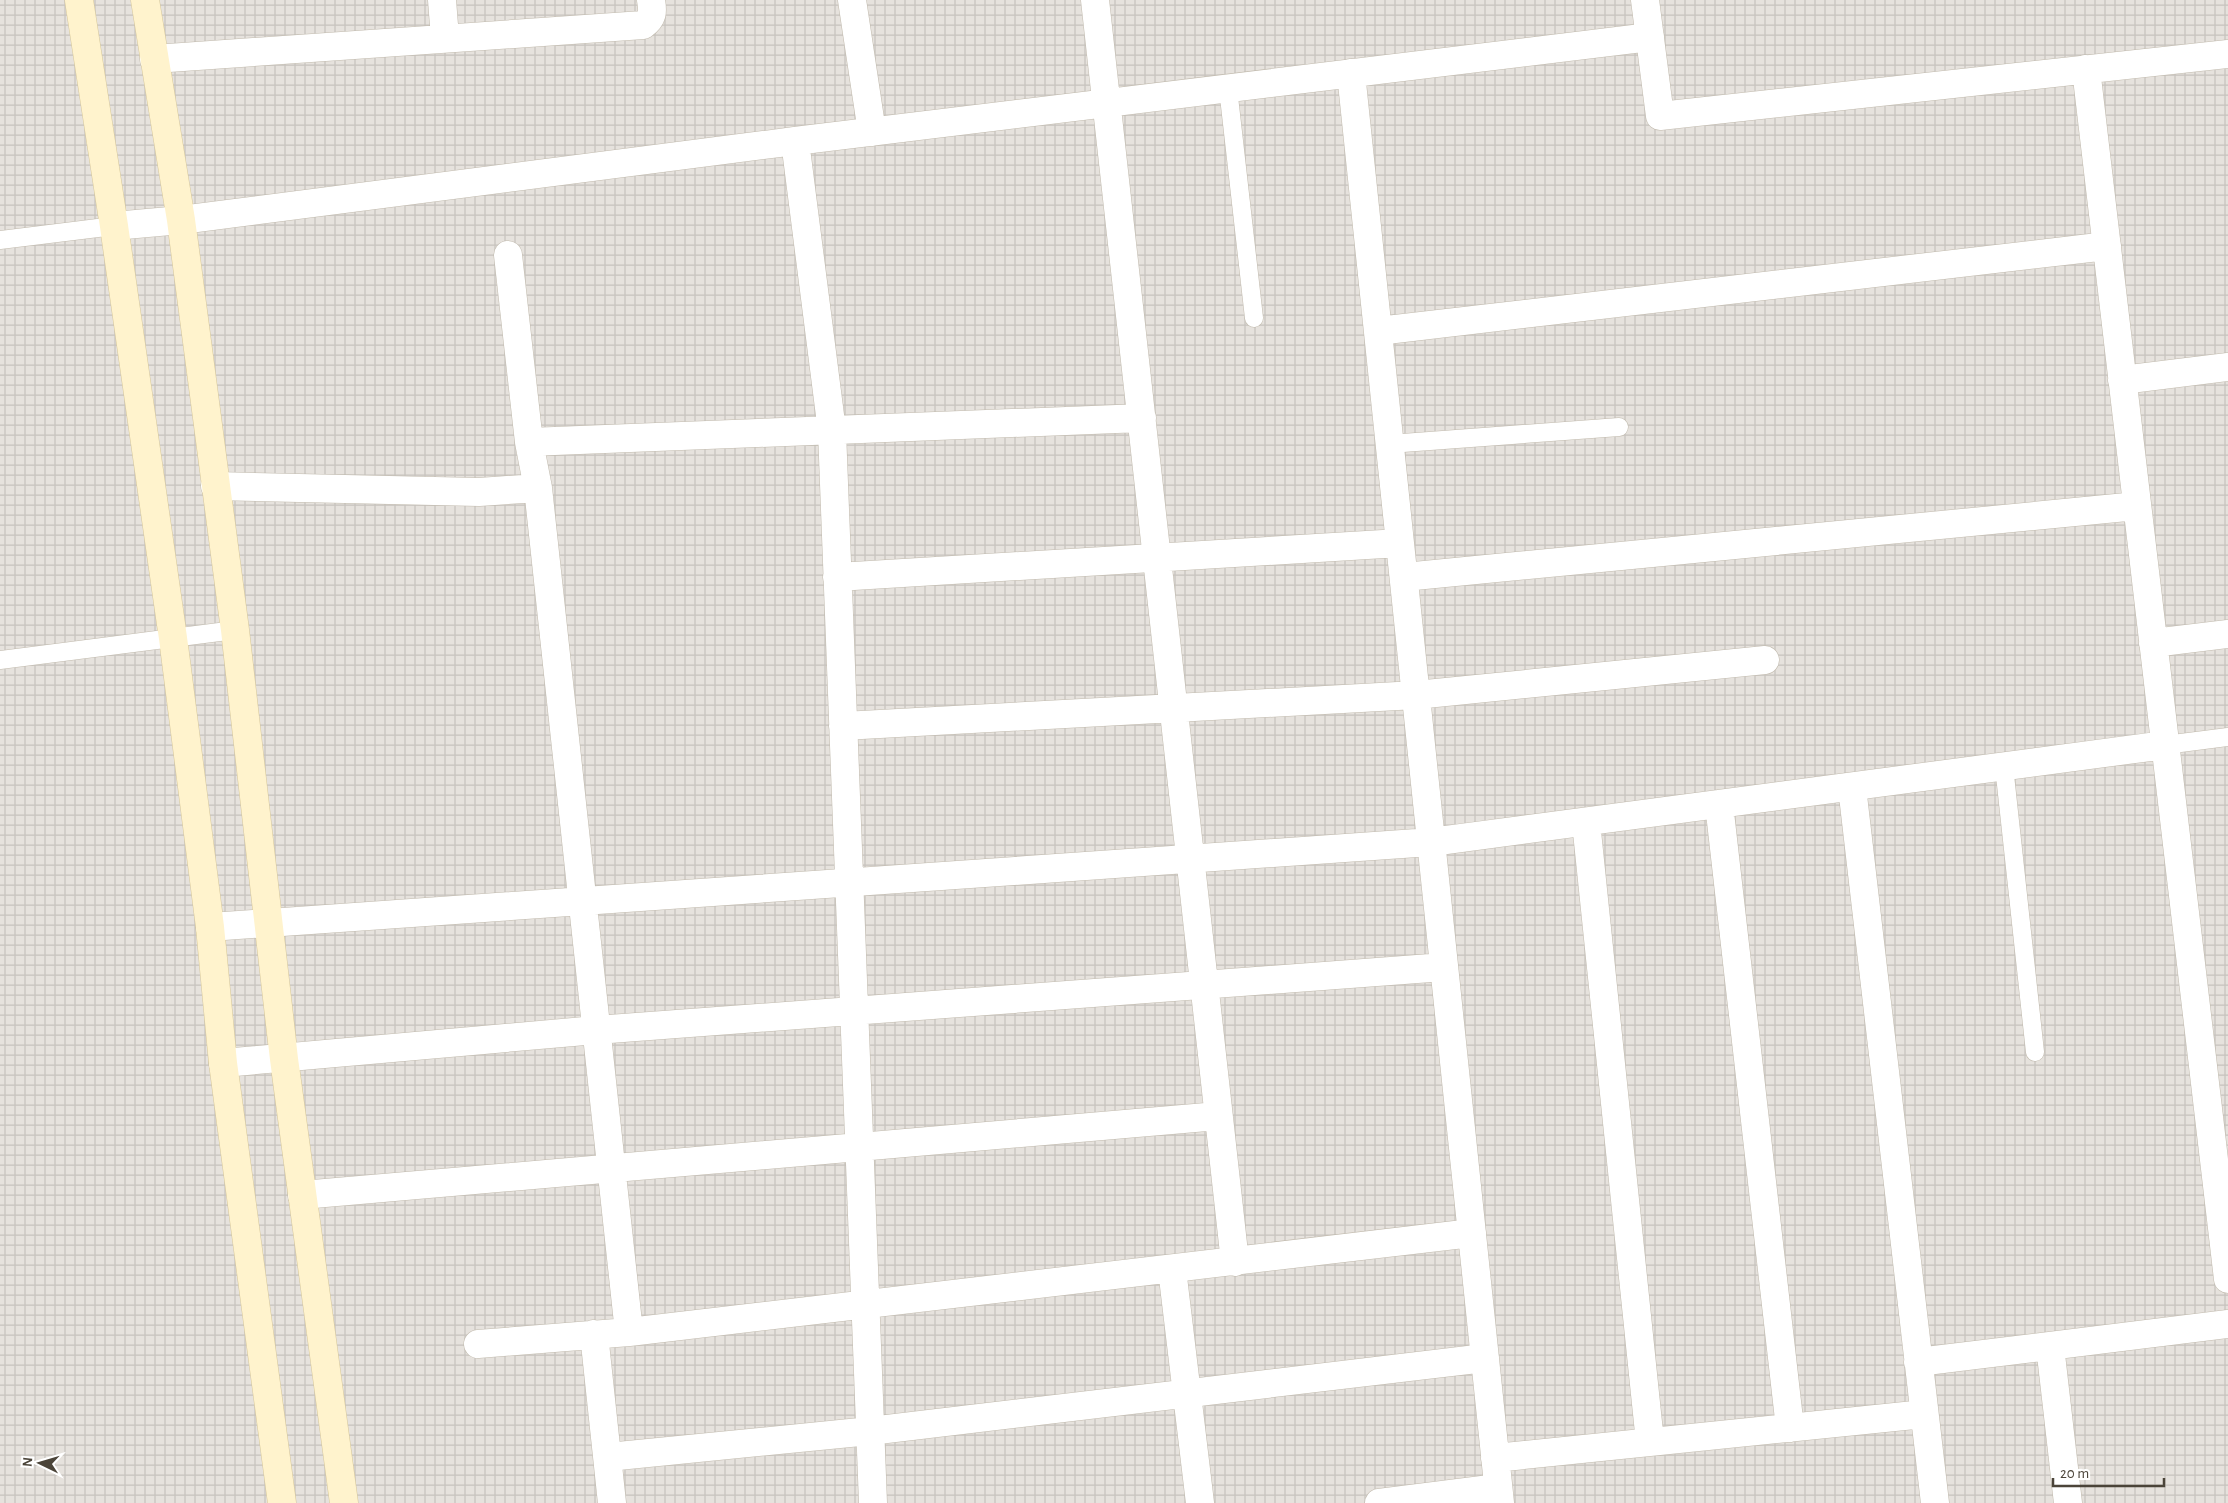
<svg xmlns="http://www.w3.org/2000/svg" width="2228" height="1503" font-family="'Alegreya Sans',sans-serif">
<defs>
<pattern id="industrial-grid" width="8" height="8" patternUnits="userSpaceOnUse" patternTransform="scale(1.25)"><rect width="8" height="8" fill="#e6e2dd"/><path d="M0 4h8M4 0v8" fill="none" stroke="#c7c3be"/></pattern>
</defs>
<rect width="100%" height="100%" fill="#f6f3ec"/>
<path fill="url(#industrial-grid)" d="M0 0H2228V1503H0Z"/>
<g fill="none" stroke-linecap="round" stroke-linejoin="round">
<g stroke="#c2bbae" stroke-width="19">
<path id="lane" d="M1228 88 1254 318
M0 240 114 226
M1389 444 1619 427
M0 660 235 630
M2165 745 2228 737
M2004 766 2035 1052"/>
</g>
<g stroke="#c2bbae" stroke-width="29">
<path id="street" d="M442 0 445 38
M852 0 872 132
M1095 0 1235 1262
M1645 0 1660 116 2228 54
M154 59 643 25C653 18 653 12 651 0
M2086 69 2228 1279
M1351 73 1500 1503
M795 141 832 431 873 1503
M114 226 181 220 795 141 1650 37
M508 255 529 442 538 488 629 1332
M1378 331 2107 246
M2122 380 2228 367
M529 442 1142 418
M215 486 479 492 538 488
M837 577 1400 543
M1404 577 2137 506
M2153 643 2228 634
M843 726 1416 695 1765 660
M1852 787 1935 1503
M1719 804 1790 1428
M1586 822 1650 1442
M210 927 1431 842 2165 745
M223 1063 596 1030 1444 967
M302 1195 1218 1116
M1172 1269 1200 1503
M594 1334 612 1503
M478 1344 629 1332 1472 1233
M2050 1346 2068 1503
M1918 1362 2228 1324
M608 1457 870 1431 1485 1358
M1495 1458 1924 1414
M1379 1503 1498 1488"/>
</g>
<g stroke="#d6c79b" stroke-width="29">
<path id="secondary" d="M79 0 114 226 173 638 210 927 223 1063 282 1503
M145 0 181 220 235 630 284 1059 344 1503"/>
</g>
<use href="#lane" stroke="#fff" stroke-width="18"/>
<use href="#street" stroke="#fff" stroke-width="28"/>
<use href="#secondary" stroke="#fff3cd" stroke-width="28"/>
</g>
<g transform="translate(40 1463) rotate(275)" stroke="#ffffff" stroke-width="4" paint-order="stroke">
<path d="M0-4L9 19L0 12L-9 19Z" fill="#4b4439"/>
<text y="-8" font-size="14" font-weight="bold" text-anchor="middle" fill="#4b4439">N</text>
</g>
<path d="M2053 1478v8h111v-8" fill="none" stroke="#4b4439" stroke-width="2.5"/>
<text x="2060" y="1478" font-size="15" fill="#4b4439" stroke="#ffffff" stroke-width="4" paint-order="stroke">20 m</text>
</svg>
